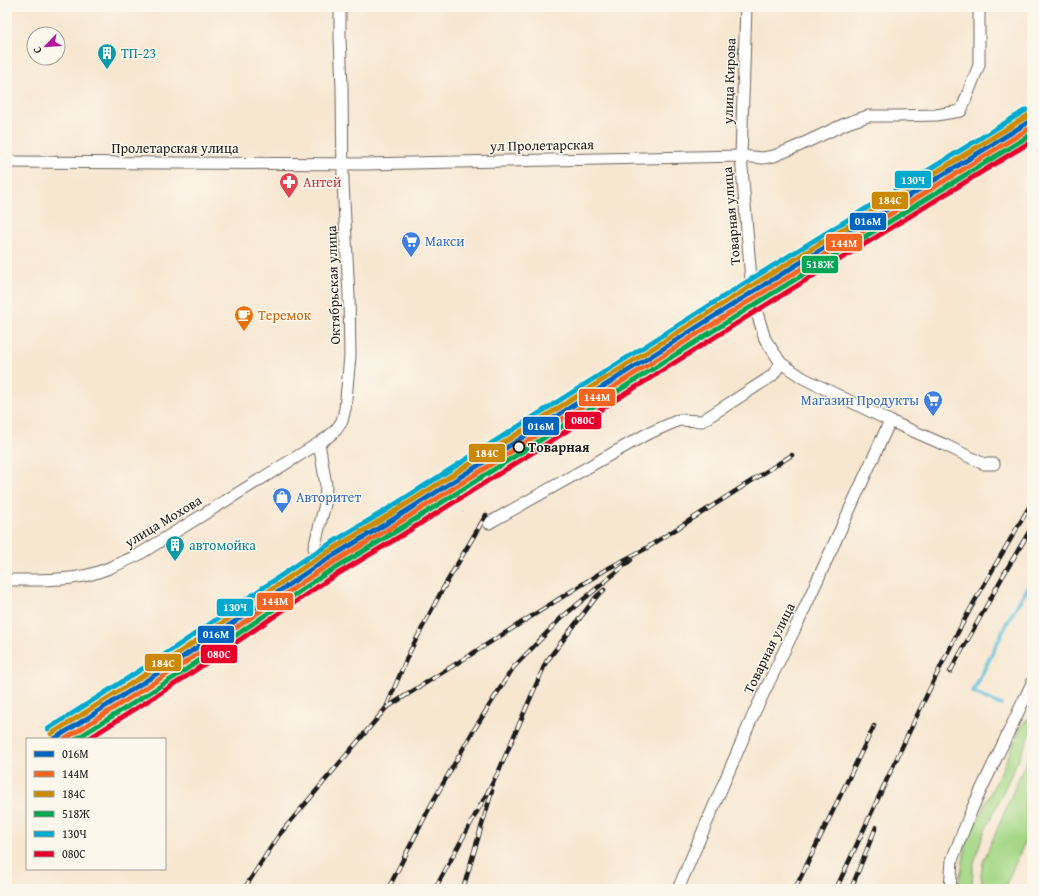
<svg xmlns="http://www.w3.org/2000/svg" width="1039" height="896" font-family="'Gentium Book Plus',serif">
<rect width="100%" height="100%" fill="#fbf7ec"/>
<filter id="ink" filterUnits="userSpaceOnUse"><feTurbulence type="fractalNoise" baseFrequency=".025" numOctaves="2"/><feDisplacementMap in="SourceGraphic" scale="8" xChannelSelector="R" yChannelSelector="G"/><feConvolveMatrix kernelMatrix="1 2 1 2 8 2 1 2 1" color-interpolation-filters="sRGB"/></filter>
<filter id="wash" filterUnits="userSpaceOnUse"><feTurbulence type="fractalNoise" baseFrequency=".012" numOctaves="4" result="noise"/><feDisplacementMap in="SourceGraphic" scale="16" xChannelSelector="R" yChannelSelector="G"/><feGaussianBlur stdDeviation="0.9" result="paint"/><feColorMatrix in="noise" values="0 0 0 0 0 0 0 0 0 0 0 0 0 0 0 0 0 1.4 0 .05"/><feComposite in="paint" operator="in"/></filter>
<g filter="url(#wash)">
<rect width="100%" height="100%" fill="#f7e6d0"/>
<path fill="#a5d786" stroke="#607a51" d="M1032 717V730L983 835 977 853 973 867 972 889H960L959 882 967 840 1001 772 1021 727 1027 719Z
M1032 747V826L1004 889H983L981 875 983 862Z"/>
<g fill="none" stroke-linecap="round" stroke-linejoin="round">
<path stroke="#5ec0dd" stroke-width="4" d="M1001 705 973 692 1007 623 1032 580"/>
</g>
</g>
<g filter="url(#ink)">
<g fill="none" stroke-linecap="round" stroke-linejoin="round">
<g stroke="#69635b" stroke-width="13">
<path id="street" d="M746 7 741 156 751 280V293L765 339 781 363 803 378 890 421 945 445 984 464H994
M7 162 364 164 741 156 763 158 774 156 796 147 847 123 868 116H897L936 115 961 111 979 65V7
M489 523 645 435 679 420 702 421 772 376 781 363
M314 548 325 504 326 485 319 443 328 437 336 430 342 421 345 409 350 356 349 295 343 183 342 87 340 38V7
M7 580C30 580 54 581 78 577 98 574 119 564 138 555L319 443
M678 889 755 711 802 614 890 421
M950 889 952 860 972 809 1032 683"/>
</g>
<use href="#street" stroke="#fff" stroke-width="11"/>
<g stroke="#1c1c1c" stroke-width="4.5">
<path id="rail" d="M950 672 1004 574 1032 527
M386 708 605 570 645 549 792 455
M244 889 279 835 386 708 408 655 441 592 486 515
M388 889 432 803 472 733 513 668 561 618 631 560
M435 889 498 773 546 662 597 596 604 590
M463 889 492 791
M795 889 874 726
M836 889C876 804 914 718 957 634 980 589 1007 546 1032 502
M851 889 876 827"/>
</g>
<use href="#rail" stroke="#fbf7ec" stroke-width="3" stroke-dasharray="9" stroke-linecap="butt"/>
<g stroke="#fbf7ec" stroke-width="8">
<path id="rail-1" d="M54 739 174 663 316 566 389 522 751 293 1032 120"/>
</g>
<g stroke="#fbf7ec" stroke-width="8">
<path id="rail-2" d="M65 739 177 668 319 571 392 527 754 298 1032 127"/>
</g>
<g stroke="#fbf7ec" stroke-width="8">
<path id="rail-3" d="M51 734 171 658 313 561 386 517 748 288 1029 115"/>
</g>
<g stroke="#fbf7ec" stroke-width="8">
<path id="rail-4" d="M76 739 181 673 322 576 395 532 757 303 1032 134"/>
</g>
<g stroke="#fbf7ec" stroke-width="8">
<path id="rail-5" d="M48 729 167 653 310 556 383 512 745 283 1026 110"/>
</g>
<g stroke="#fbf7ec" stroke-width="8">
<path id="rail-6" d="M88 739 184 678 326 581 399 537 761 308 1032 141"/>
</g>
<use href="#rail-1" stroke="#0065bd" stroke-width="5"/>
<use href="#rail-2" stroke="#f26522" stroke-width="5"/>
<use href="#rail-3" stroke="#cb8a06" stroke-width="5"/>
<use href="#rail-4" stroke="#00a651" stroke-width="5"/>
<use href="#rail-5" stroke="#00a9ce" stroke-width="5"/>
<use href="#rail-6" stroke="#e4002b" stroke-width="5"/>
</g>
</g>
<defs>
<g id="building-pin" transform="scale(1)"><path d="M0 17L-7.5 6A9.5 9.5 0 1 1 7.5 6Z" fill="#0f9aa8" stroke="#fbf7ec"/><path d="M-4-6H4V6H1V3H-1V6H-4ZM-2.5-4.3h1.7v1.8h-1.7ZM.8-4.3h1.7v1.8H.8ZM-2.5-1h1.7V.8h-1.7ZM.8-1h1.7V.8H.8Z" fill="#fff"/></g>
<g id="pharmacy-pin" transform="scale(1)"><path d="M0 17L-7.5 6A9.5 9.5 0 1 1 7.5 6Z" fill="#e0444e" stroke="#fbf7ec"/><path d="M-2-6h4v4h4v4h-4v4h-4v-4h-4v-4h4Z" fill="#fff"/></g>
<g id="supermarket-pin" transform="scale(1)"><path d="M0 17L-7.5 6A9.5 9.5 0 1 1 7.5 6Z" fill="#3f7fe0" stroke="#fbf7ec"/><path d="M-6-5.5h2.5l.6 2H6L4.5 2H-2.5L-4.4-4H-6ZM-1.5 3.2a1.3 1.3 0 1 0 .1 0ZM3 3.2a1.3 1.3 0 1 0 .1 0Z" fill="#fff"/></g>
<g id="cafe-pin" transform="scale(1)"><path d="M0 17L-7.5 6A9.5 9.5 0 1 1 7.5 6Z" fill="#e8710a" stroke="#fbf7ec"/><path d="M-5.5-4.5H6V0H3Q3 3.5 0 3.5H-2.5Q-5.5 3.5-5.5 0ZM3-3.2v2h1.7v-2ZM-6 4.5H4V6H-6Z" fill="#fff"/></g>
<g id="shop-pin" transform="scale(1)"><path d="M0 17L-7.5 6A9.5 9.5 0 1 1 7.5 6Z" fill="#3f7fe0" stroke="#fbf7ec"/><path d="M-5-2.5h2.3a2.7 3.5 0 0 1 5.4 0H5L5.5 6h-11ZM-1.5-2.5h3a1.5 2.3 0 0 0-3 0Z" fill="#fff"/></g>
</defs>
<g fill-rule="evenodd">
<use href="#building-pin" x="107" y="53"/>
<use href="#pharmacy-pin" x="289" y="182"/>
<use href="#supermarket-pin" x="411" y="241"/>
<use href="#cafe-pin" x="244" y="315"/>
<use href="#supermarket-pin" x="933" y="400"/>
<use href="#shop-pin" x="282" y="497"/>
<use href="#building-pin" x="175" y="545"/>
</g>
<circle fill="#fbf7ec" stroke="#1c1c1c" stroke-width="2" cx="519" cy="447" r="5.5"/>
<g text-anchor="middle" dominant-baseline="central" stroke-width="3" stroke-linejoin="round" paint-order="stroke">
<g font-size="14" fill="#0d838f" stroke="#fbf7ec" text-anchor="start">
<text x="121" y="53">ТП-23</text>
<text x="189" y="545">автомойка</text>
</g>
<g font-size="14" fill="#1c1c1c" stroke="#fbf7ec">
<text transform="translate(729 81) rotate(-88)">улица Кирова</text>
<text transform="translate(542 145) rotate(-1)">ул Пролетарская</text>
<text x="175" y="148">Пролетарская улица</text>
<text transform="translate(731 216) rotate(-95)">Товарная улица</text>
<text transform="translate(333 285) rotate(-92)">Октябрьская улица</text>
<text transform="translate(163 521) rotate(-31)">улица Мохова</text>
<text transform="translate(769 648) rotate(-64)">Товарная улица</text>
</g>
<g font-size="14" fill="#be3a42" stroke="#fbf7ec" text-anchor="start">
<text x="303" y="182">Антей</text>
</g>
<g font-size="14" fill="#366cbe" stroke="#fbf7ec" text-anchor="start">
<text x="425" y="241">Макси</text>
<text x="919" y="400" text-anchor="end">Магазин Продукты</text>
<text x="296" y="497">Авторитет</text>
</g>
<g font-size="14" fill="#c56008" stroke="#fbf7ec" text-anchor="start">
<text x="258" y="315">Теремок</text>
</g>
<g font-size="14" font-weight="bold" fill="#1c1c1c" stroke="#fbf7ec" text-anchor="start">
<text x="528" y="447">Товарная</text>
</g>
</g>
<g stroke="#fbf7ec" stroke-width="1.5">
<rect x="894" y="170" width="38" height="19" rx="4" fill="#00a9ce"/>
<rect x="871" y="191" width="38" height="19" rx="4" fill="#cb8a06"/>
<rect x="849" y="212" width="38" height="19" rx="4" fill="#0065bd"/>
<rect x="825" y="233" width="38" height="19" rx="4" fill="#f26522"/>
<rect x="801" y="255" width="38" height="19" rx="4" fill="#00a651"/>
<rect x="578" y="388" width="38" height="19" rx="4" fill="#f26522"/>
<rect x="564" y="411" width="38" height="19" rx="4" fill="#e4002b"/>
<rect x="522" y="416" width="38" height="20" rx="4" fill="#0065bd"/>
<rect x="468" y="443" width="38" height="20" rx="4" fill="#cb8a06"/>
<rect x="256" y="592" width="38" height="19" rx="4" fill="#f26522"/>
<rect x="216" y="598" width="38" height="19" rx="4" fill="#00a9ce"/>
<rect x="197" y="625" width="38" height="19" rx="4" fill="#0065bd"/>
<rect x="200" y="644" width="38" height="20" rx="4" fill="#e4002b"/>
<rect x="144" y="653" width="38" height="19" rx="4" fill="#cb8a06"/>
</g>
<g font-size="11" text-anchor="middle" font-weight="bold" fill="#fff">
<text x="913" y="184">130Ч</text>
<text x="890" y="204">184С</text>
<text x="868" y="225">016М</text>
<text x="844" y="247">144М</text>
<text x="820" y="268">518Ж</text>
<text x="597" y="401">144М</text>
<text x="583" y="424">080С</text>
<text x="541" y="430">016М</text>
<text x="487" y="457">184С</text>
<text x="275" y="605">144М</text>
<text x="235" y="611">130Ч</text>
<text x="216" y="638">016М</text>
<text x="219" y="658">080С</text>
<text x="163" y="667">184С</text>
</g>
<rect width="1039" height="896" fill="none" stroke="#fbf7ec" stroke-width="24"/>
<rect x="26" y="738" width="140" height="132" fill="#fbf7ec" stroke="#a29f99"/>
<rect x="34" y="751" width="20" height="6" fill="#0065bd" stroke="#a29f99"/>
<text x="62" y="758" font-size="12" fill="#1c1c1c">016М</text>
<rect x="34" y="771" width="20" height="6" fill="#f26522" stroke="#a29f99"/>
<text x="62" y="778" font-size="12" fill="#1c1c1c">144М</text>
<rect x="34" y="791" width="20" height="6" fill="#cb8a06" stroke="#a29f99"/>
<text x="62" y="798" font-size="12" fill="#1c1c1c">184С</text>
<rect x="34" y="811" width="20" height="6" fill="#00a651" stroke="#a29f99"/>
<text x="62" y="818" font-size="12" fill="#1c1c1c">518Ж</text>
<rect x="34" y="831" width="20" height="6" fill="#00a9ce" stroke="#a29f99"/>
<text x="62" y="838" font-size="12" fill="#1c1c1c">130Ч</text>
<rect x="34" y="851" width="20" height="6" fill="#e4002b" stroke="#a29f99"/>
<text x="62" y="858" font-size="12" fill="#1c1c1c">080С</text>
<g transform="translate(46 46) rotate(245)"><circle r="19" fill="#fbf7ec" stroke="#a29f99"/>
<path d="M0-3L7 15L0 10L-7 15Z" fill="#b5179e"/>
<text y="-6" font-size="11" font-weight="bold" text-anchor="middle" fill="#1c1c1c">С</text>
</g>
</svg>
